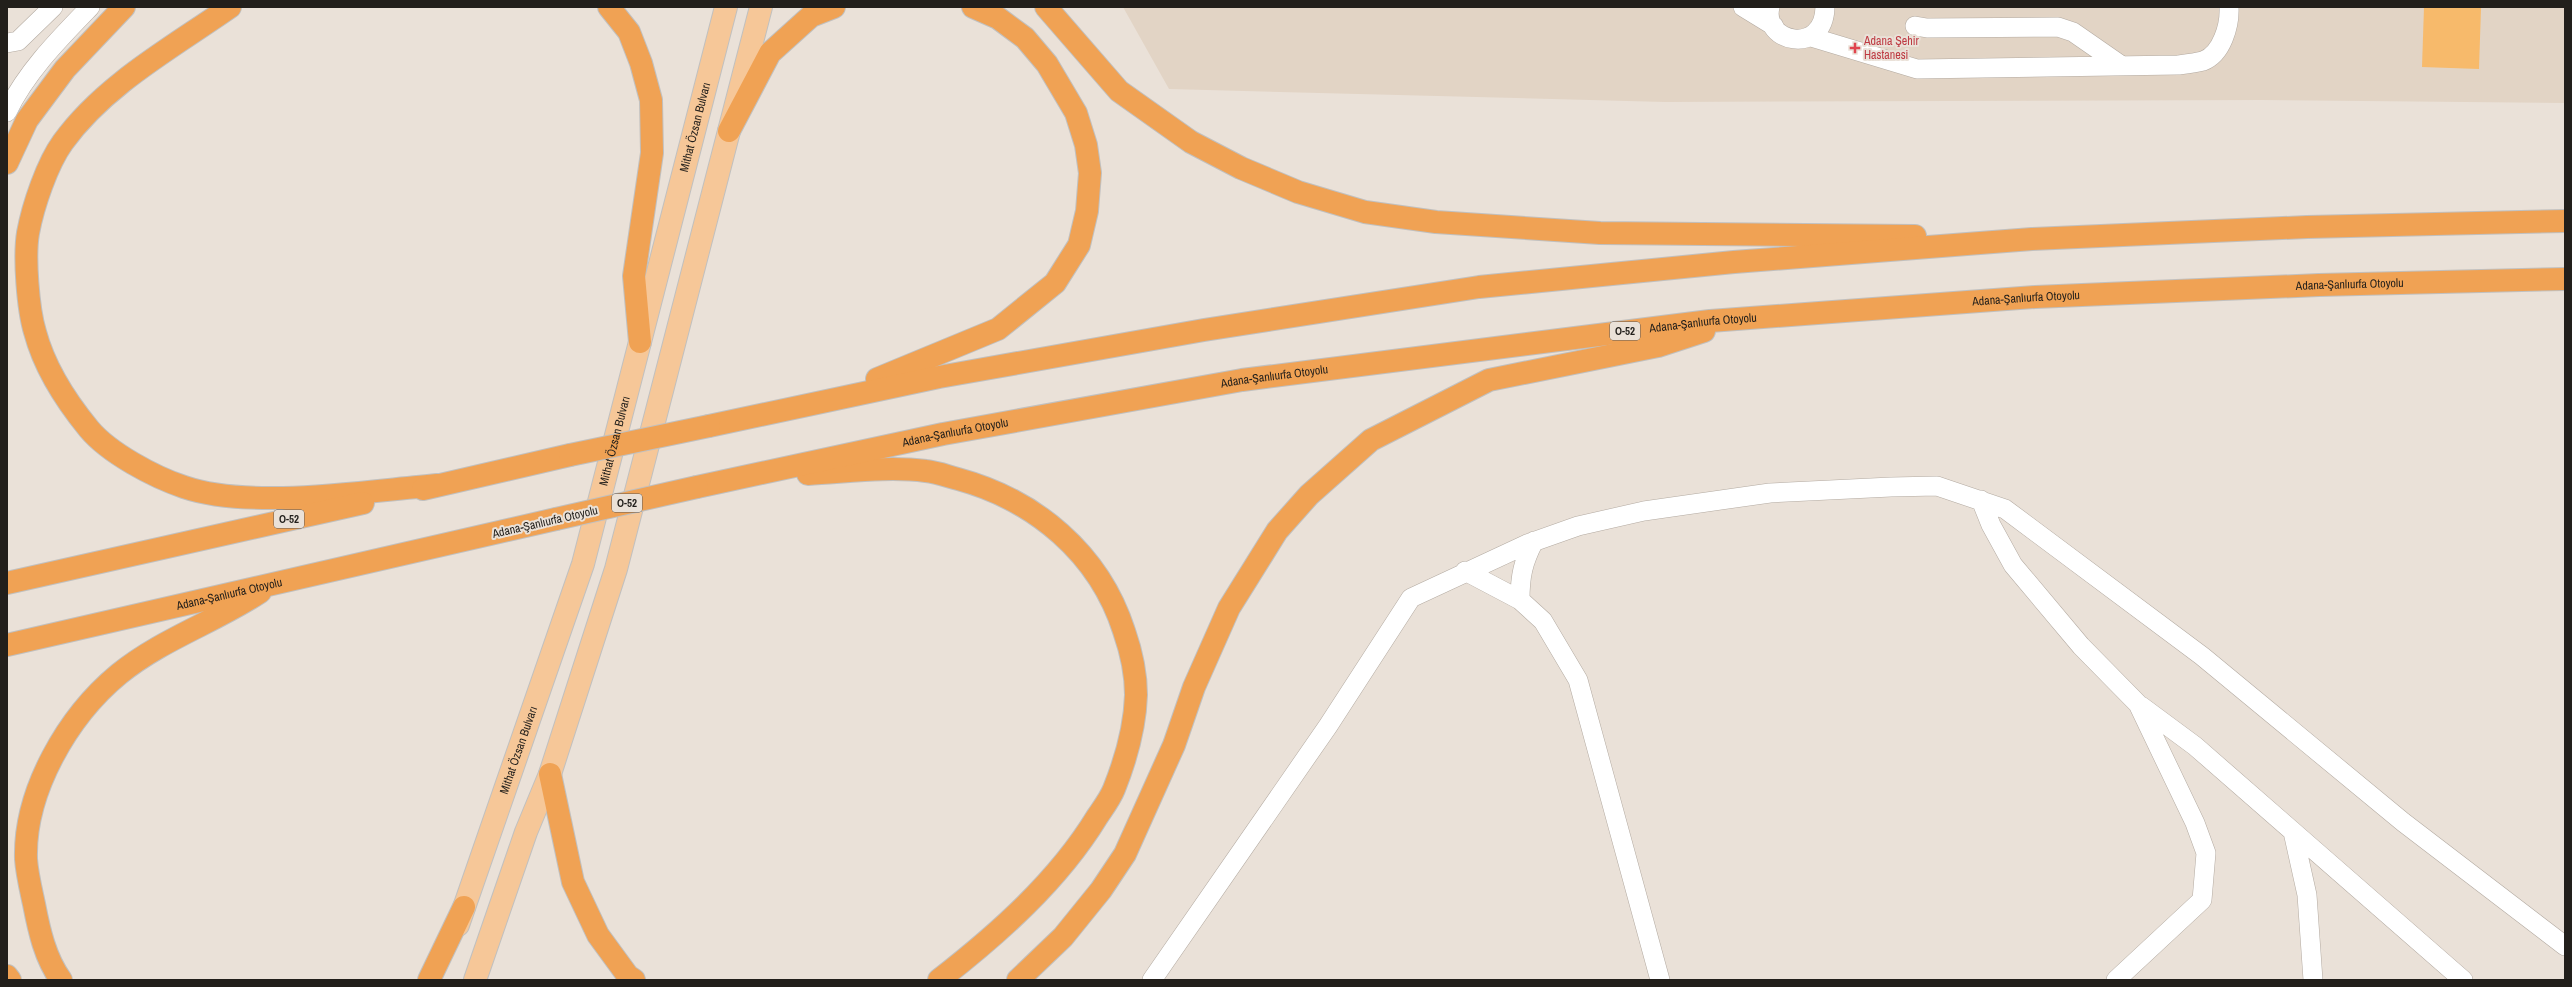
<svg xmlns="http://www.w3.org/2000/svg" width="2572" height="987" font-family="'Archivo Narrow',sans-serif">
<rect width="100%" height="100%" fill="#eae1d8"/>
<path fill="#e2d4c5" d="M1123 7H2565V103L2261 100 1665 102 1169 89Z"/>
<path fill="#f7ba6b" d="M2424 7 2481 8 2479 69 2422 67Z"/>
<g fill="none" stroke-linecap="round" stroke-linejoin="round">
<g stroke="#b3aaa1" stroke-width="20">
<path id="minor" d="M1743 7 1774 26
M1770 7C1761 42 1824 57 1825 7
M1915 26 1927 28 2058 27 2073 32 2122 66
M1811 37 1917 69 2178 65C2186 64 2195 63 2203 61 2222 54 2230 25 2229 7
M7 43 18 41 53 7
M7 112C26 72 60 38 90 7
M1981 500 1991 525 2013 565 2081 646 2138 704 2195 823 2206 853 2202 900 2116 980
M1465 571 1520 600 1543 621 1578 680 1660 980
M1520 600C1520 576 1523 562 1534 541
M2141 706 2195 746 2463 980
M2293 832 2307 895 2313 980
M1152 980 1328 726 1411 598 1527 544 1578 526 1644 511 1770 493 1891 487 1937 486 2005 509 2202 656 2403 822 2565 946"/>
</g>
<g stroke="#c1c0bf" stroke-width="24">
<g id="major">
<path id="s1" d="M458 925 583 564 726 7"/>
<path d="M475 980 526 832 550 774 616 569 761 7"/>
</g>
</g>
<g stroke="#c1c0bf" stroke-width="24">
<g id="highway">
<path d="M230 7C173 47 105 84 63 142 47 164 33 206 28 233 24 257 28 309 35 332 44 366 66 401 89 429 109 453 154 477 184 487 251 510 366 491 438 485"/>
<path d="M609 7 629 32 641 63 651 100 652 153 634 276 640 342"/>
<path d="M1046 7 1119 91 1191 142 1241 168 1298 192 1365 212 1436 222 1600 233 1915 236"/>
<path d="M729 131 770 53 811 16 834 7"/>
<path d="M7 163 27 120 65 69 124 7"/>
<path d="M877 379 998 329 1055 283 1079 245 1087 211 1090 173 1086 145 1076 113 1047 64 1025 38 998 18 973 7"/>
<path d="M709 426 939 377 1204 330 1479 287 1734 262 2032 239 2307 227 2565 221"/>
<path d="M808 474C847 472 887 466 926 471 936 472 947 476 958 479 1035 500 1099 553 1124 631 1131 651 1136 673 1136 695 1135 727 1126 759 1114 789 1110 799 1103 808 1097 817 1058 881 998 934 939 980"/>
<path id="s2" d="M697 487 943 434 1242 380 1710 321 2035 297 2319 285 2565 279"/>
<path d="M423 489 570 455"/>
<path d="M7 583 363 503"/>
<path id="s3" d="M7 645 556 519"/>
<path d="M550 774 573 882 598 935 628 976 634 980"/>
<path d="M7 976 10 980"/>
<path d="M61 980C45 958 39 930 34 904 31 890 27 874 26 859 24 791 68 716 119 674 162 639 215 622 260 592"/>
<path d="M429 980 464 907"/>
<path d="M1018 980 1063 937 1101 890 1125 854 1174 745 1194 687 1229 608 1277 531 1309 495 1371 440 1489 380 1658 346 1704 331"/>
</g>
</g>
<use href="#minor" stroke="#fff" stroke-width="19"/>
<use href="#major" stroke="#f6c798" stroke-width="22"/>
<use href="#highway" stroke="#f0a254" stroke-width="22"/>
<g stroke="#c1c0bf" stroke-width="24" stroke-linecap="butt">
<path id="highway-bridge" d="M570 455 709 426
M556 519 697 487"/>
</g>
<use href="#highway-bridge" stroke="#f0a254" stroke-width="22"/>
</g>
<path fill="#e0444e" stroke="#eae1d8" stroke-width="1.5" d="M1853 42h4v4h4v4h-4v4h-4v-4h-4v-4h4z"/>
<g text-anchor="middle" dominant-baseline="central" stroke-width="4" stroke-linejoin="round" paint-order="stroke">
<g fill="#eae1d8" stroke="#5e5954" stroke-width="1">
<rect x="1610" y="322" width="30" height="18" rx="3"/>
<rect x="612" y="494" width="30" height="18" rx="3"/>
<rect x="274" y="510" width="30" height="18" rx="3"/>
</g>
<g font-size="11" font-weight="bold" fill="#221f1b">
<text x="1625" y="331">O-52</text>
<text x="627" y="503">O-52</text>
<text x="289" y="519">O-52</text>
</g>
<g font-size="12" fill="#be3a42" stroke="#eae1d8" text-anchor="start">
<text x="1864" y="41">Adana Şehir<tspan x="1864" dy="14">Hastanesi</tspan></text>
</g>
<g font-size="12" fill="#221f1b" stroke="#eae1d8">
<text stroke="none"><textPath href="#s1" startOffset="833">Mithat Özsan Bulvarı</textPath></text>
<text stroke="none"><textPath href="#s2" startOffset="1668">Adana-Şanlıurfa Otoyolu</textPath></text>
<text stroke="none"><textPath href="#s2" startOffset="1344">Adana-Şanlıurfa Otoyolu</textPath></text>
<text stroke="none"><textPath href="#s2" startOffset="1020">Adana-Şanlıurfa Otoyolu</textPath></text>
<text stroke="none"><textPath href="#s2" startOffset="588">Adana-Şanlıurfa Otoyolu</textPath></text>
<text stroke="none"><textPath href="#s2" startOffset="264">Adana-Şanlıurfa Otoyolu</textPath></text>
<text stroke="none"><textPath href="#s1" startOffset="509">Mithat Özsan Bulvarı</textPath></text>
<text transform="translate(545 522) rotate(-13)">Adana-Şanlıurfa Otoyolu</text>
<text stroke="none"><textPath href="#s3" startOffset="228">Adana-Şanlıurfa Otoyolu</textPath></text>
<text stroke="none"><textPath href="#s1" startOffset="185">Mithat Özsan Bulvarı</textPath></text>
</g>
</g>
<rect width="2572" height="987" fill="none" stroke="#221f1b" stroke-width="16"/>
</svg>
